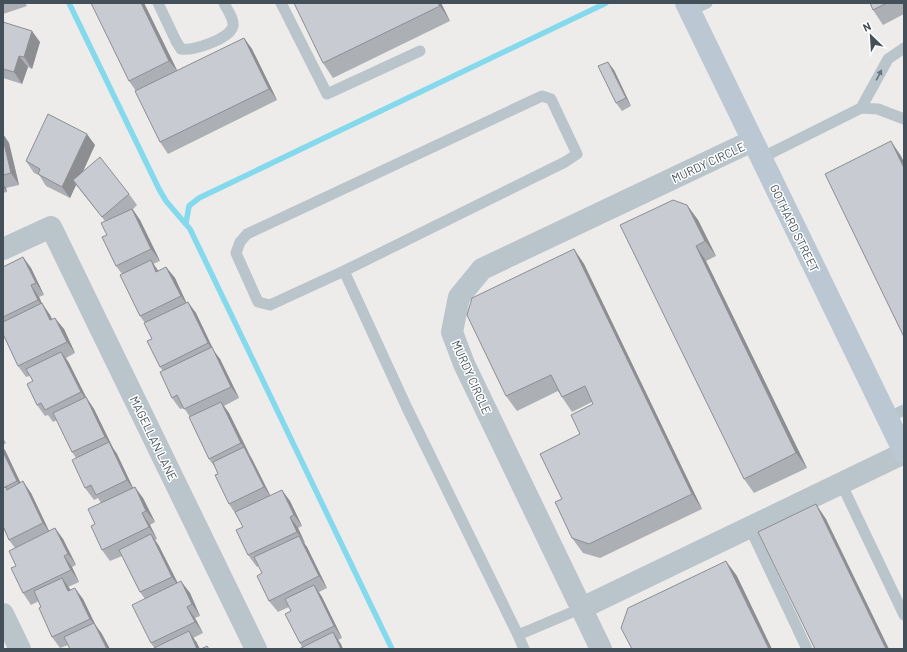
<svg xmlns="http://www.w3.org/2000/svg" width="907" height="652" font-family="Barlow,sans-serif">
<rect width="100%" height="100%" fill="#eeebeb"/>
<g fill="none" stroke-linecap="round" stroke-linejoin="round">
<path stroke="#84daec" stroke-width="5.5" d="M69 3 159 189 166 201 190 229 392 649
M186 223 189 206 199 198 606 3"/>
<path stroke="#b9c4cb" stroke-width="11" d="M158 3 176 41 181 49C193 51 230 39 233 26 234 18 227 10 224 3
M281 3 327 94 420 51
M689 11 707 3
M861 108 888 59 904 48
M761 158 861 108 878 109 904 119
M344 271 565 162 577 154 551 99 542 96 247 234 240 242 236 253 258 302 270 305 344 271 407 408 518 635
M887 418 904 410
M841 483 904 615
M750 528 807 649
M524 649 518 635 582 608"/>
<path stroke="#b9c4cb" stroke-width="22" d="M3 249 51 227 256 649
M582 608 904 453
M3 614 20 649
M601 649 464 364 452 332 459 297 482 269 752 141"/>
<path stroke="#bbc8d3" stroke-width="22" d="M686 3 904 452"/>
</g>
<path fill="#acafb4" d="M3 3H25L27 6 3 14Z
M144 3 177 71 244 38 252 49 277 100 168 154 160 142 136 91 129 81Z
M441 3 450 21 333 78 323 63Z
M870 3H904V14L883 25 873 10Z
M3 22 40 42 32 69 28 67 22 84 3 78Z
M614 70 631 106 622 111 616 103Z
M3 134 9 143 19 185 6 188 7 192 3 193Z
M95 145 82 172 129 194 137 205 133 209 140 220 160 261 153 264 158 271 166 267 175 278 186 303 196 313 214 351 220 359 239 398 224 406 229 413 270 495 290 501 302 526 298 528 305 543 304 544 307 547 327 588 319 592 322 597 342 638 338 640 343 649H300L302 647 300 643 291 611 289 607 278 612 269 601 262 573 259 566 257 567 248 555 243 527 237 516 229 504 217 470 209 459 190 417 184 408 180 409 172 398 163 371 160 367 152 339 145 323 140 316 122 274 116 266 107 235 105 221 76 185 70 198 46 186 39 175 34 173 26 161Z
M687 205 698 220 716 256 706 261 807 468 754 493 744 479Z
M574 249 584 264 702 509 600 558 583 553 572 538 562 499 580 434 593 404 592 402 572 412 558 391 517 411 506 396Z
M23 257 31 268 44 295 39 297 42 304 50 315 52 319 64 329 75 353 66 358 69 363 86 397 94 409 113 448 117 454 133 488 143 498 155 522 150 525 157 539 155 540 159 546 178 583 190 593 200 616 195 618 203 633 193 638 197 643 155 649 151 643 145 599 140 592 122 556 110 561 102 550 95 524 101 503 98 498 94 500 85 488 76 458 72 452 57 420 53 422 48 415 45 416 37 405 33 381 30 376 26 377 18 366 3 334V267Z
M3 438 6 443 3 445Z
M5 450 20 483 31 493 49 531 55 528 63 539 76 565 72 567 79 582 68 587 70 590 83 599 94 623 102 634 68 645 60 648 52 637 39 601 31 605 23 593 16 566 15 548 9 540 3 526Z"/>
<path fill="#8c8e92" d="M141 3H144L178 72 169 61Z
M438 3H441L450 21Z
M32 31 40 42 32 69 24 57Z
M244 38 252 49 277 100 269 89Z
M19 56 28 67 22 84 14 72Z
M608 62 614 70 631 106 626 98Z
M3 134 9 143 19 185 11 173 3 139Z
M87 134 95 145 77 185 73 180 76 185 70 198 62 187Z
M891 141 901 156 904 162V168Z
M3 184 6 188 7 192 3 187Z
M687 205 698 220 716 256 705 241Z
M132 209 140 220 160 261 151 249Z
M696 246 706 261 807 468 796 453Z
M574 249 584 264 702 509 692 494Z
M23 257 31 268 44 295 36 283Z
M151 260 159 272H156Z
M166 267 175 278 189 308 181 296Z
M31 285 39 297 46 312 38 300Z
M188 302 196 313 214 351 220 359 239 398 231 387 213 351 208 343Z
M42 303 50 315 58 332 50 320Z
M55 318 64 329 75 353 67 342Z
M61 352 69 363 86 397 94 409 113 448 105 437 89 404 81 392Z
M221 402 229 413 249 454 241 443Z
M109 442 117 454 135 492 127 480Z
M244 447 252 459 272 499 264 487Z
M3 448 5 450 25 492 17 481 3 452Z
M23 481 31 493 51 535 43 523Z
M135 487 143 498 155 522 146 511Z
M282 490 290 501 302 526 294 515Z
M816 504 826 519 889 649H886Z
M142 513 150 525 157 539 149 527Z
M290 517 298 528 305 543 297 532Z
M55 528 63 539 76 565 68 554Z
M151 534 159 546 180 588 172 577Z
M299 536 307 547 327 588 319 576Z
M64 556 72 567 79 582 71 570Z
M726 561 737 576 772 649H769Z
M62 578 70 589 76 602 68 591Z
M181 581 190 593 200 616 192 604Z
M314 585 322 597 342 638 334 626Z
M75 588 83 599 98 630 90 619Z
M187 607 195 618 203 633 195 622Z
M94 623 102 634 110 649H107Z
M189 631 197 643 200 649H197Z
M333 632 341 644 343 649H341Z"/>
<path fill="#c8cbd1" stroke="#8c8e92" d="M91 3H141L169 61 129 81Z
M294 3H438L440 6 323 63Z
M870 3H887L873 10Z
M3 22 32 31 24 57 19 56 14 72 3 69Z
M244 38 269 89 160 142 135 91Z
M608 62 626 98 616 103 598 66Z
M48 114 87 134 62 187 38 174 40 169 26 161Z
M3 139 11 173 3 175Z
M891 141 904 168V337L825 174Z
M100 157 129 194 102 217 73 180Z
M673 200 687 205 705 241 696 246 796 453 744 479 620 225Z
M132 209 151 249 116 266 102 237 107 235 101 223Z
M574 249 692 494 589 544 572 538 555 502 562 499 540 454 580 434 571 415 593 404 585 386 562 397 551 375 506 396 467 315 472 298Z
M23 257 36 283 31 285 38 300 3 317V267Z
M151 260 156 272 166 267 181 296 140 316 120 275Z
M188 302 208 343 160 367 147 341 152 339 144 323Z
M42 303 50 320 55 318 67 342 18 366 3 334V322Z
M212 347 231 387 184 409 177 395 172 398 160 372Z
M61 352 81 392 45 410 41 403 37 405 27 384 33 381 26 369Z
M86 397 105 437 72 452 53 413Z
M221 402 241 443 209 459 189 417Z
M109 442 127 480 96 495 91 485 85 488 72 460Z
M244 447 264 487 229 504 215 475 218 474 213 462Z
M3 452 17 481 3 488 6 487 7 490 23 481 43 523 9 540 3 526Z
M135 487 146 511 142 513 149 527 102 550 91 526 95 524 88 509Z
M282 490 294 515 290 517 297 532 248 555 236 530 243 527 235 512Z
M816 504 886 649H815L758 532Z
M55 528 68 554 64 556 71 570 23 593 11 568 16 566 9 551Z
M151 534 172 577 140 592 119 550Z
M299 536 319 576 269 601 257 576 262 573 254 557Z
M726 561 769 649H632L621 628 628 608Z
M62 578 68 591 75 588 90 619 52 637 39 608 41 607 34 591Z
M181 581 192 604 187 607 195 622 151 643 132 605Z
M314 585 334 626 300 643 285 614 291 611 285 599Z
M94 623 107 649H70L64 637Z
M189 631 197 649H155L154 648Z
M333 632 341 649H299Z
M207 646 209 649H201Z"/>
<defs><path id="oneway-solid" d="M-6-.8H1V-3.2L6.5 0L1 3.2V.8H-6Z"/></defs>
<use fill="#67737b" href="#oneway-solid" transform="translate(879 75) rotate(-62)"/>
<g text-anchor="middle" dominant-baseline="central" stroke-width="3" stroke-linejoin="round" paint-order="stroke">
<g font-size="12" fill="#445059" stroke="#fff">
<text transform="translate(708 162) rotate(-25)">MURDY CIRCLE</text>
<text transform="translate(795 228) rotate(64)">GOTHARD STREET</text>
<text transform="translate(472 377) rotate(66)">MURDY CIRCLE</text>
<text transform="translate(154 438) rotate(64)">MAGELLAN LANE</text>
</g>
</g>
<rect width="907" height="652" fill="none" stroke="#445059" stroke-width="8"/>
<g transform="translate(871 36) rotate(335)" stroke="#ffffff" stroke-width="3" paint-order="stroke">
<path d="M0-3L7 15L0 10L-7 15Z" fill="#445059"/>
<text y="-6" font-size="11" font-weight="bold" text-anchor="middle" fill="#445059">N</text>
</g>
</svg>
